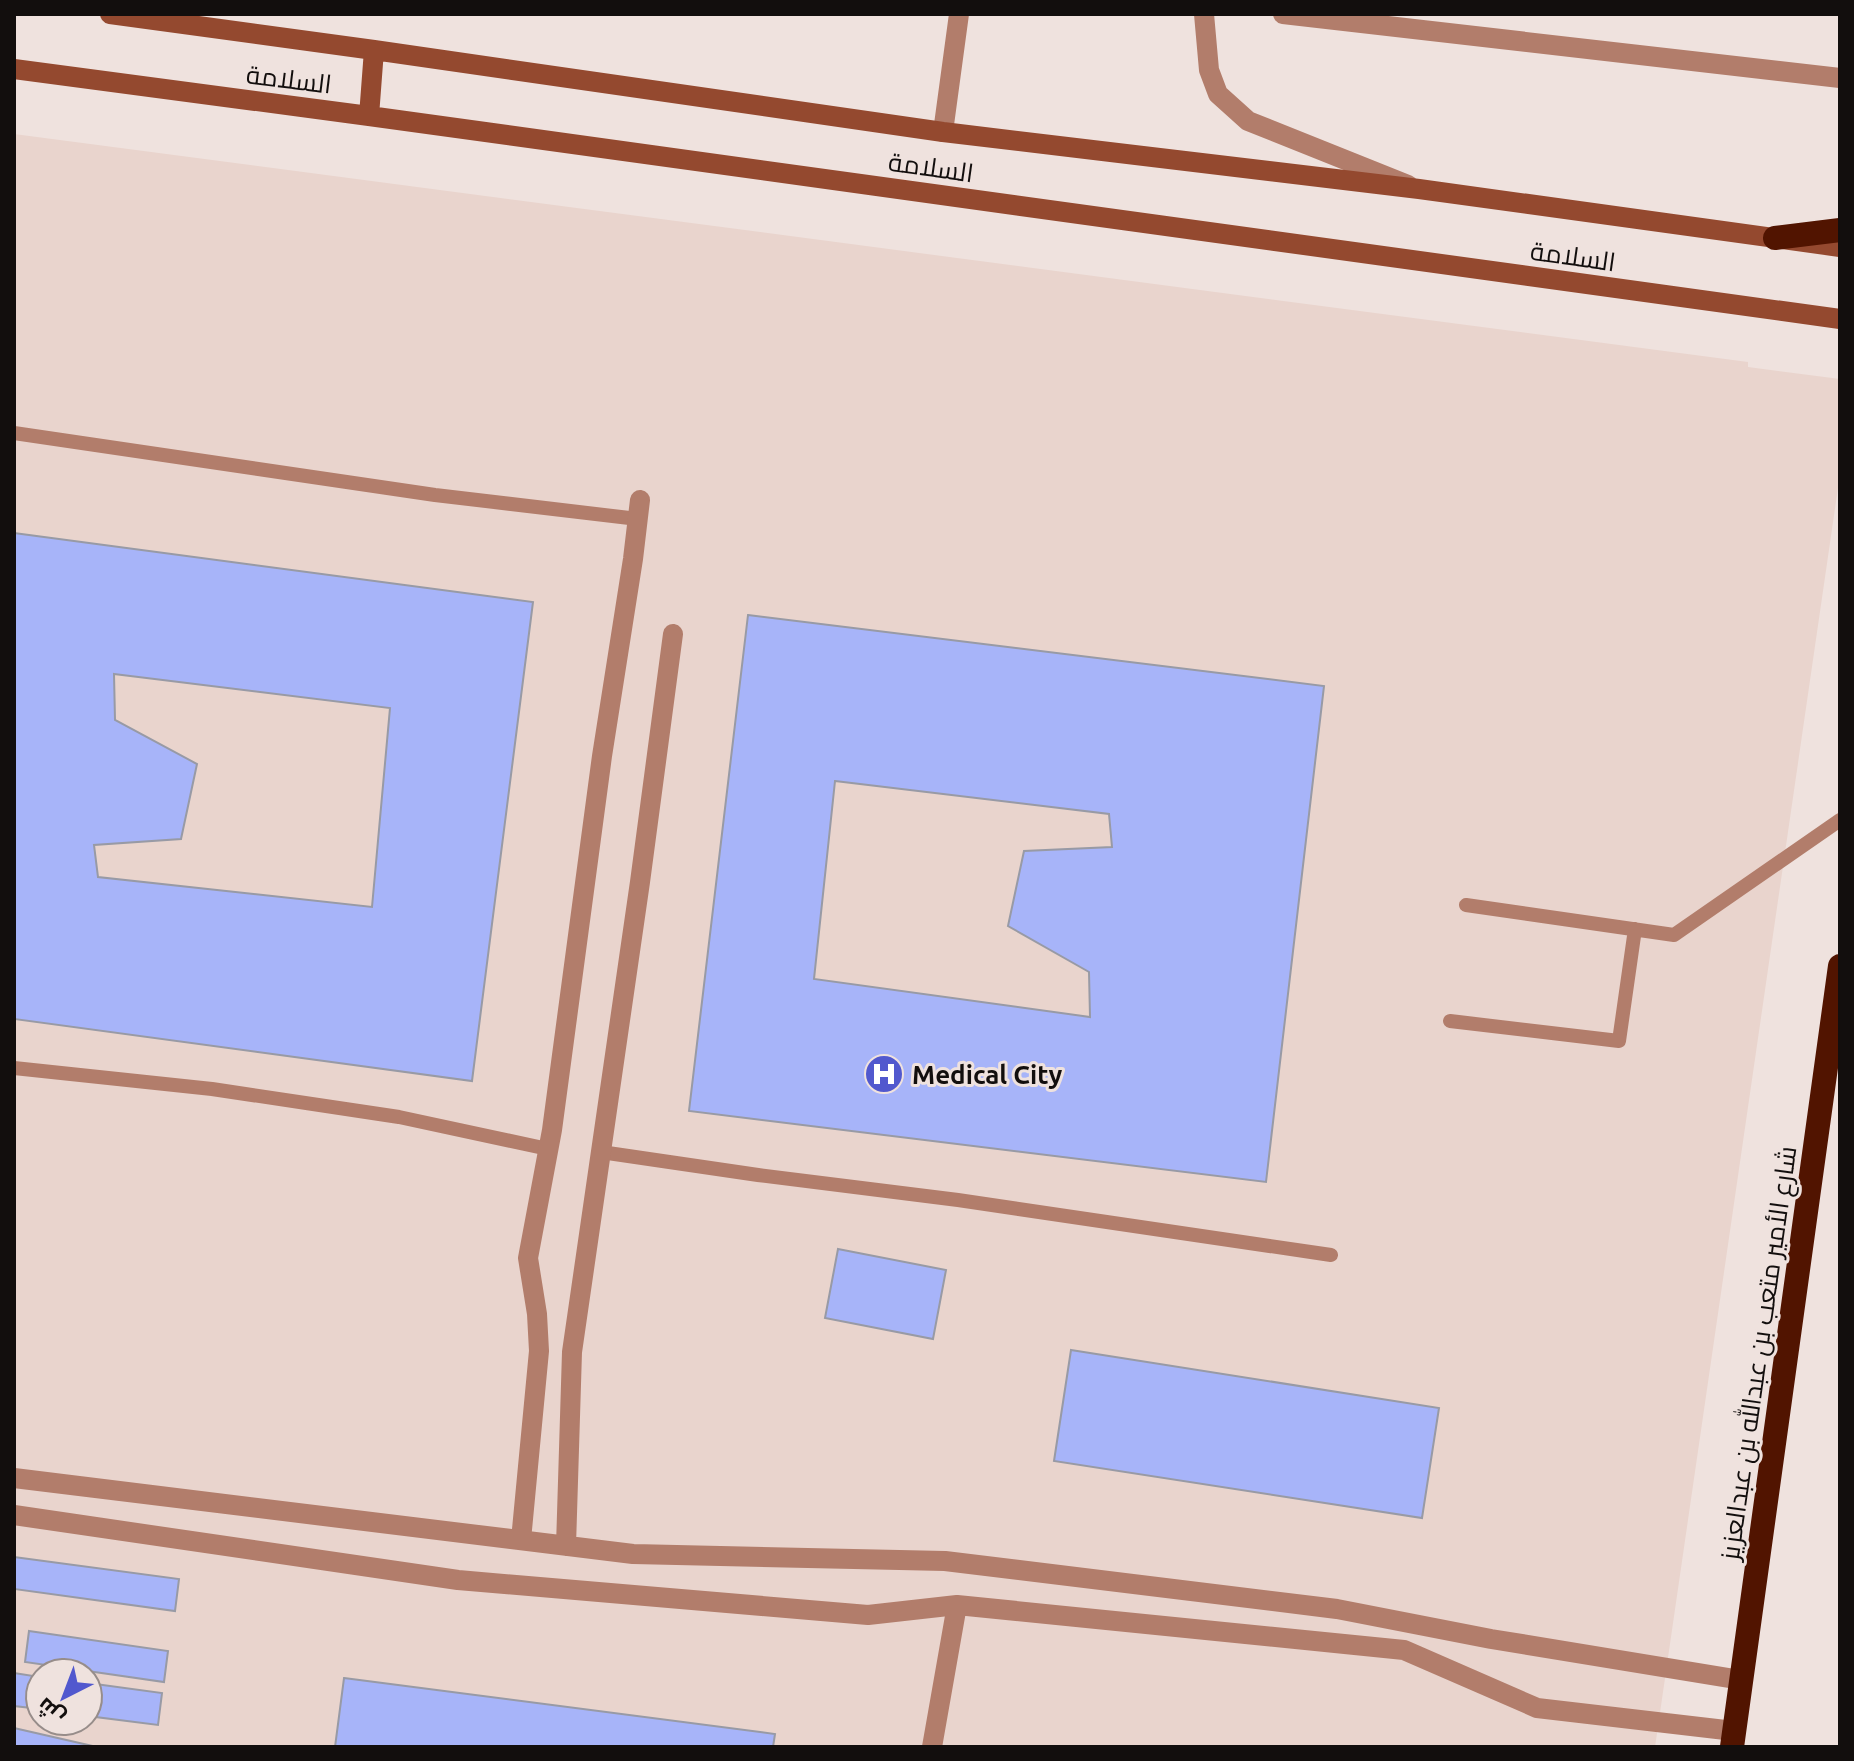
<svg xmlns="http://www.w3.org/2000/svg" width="1854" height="1761" font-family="Ubuntu,Cairo,sans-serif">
<rect width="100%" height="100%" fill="#efe2de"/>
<path fill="#e9d4cd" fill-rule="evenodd" d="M14 134 1748 362V367L1840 379V474L1655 1747H14ZM40 1673H88V1721H40Z"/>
<path fill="#a7b4f9" stroke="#989aa5" stroke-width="2" fill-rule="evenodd" d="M14 533 533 602 472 1081 14 1019ZM114 674 390 708 372 907 98 877 94 845 181 839 197 764 115 720Z
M748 615 1324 686 1266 1182 689 1111ZM835 781 1109 814 1112 847 1024 851 1008 926 1089 972 1090 1017 814 979Z
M838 1249 946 1270 933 1339 825 1318Z
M1071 1350 1439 1408 1422 1518 1054 1461Z
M14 1557 179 1579 175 1611 14 1589Z
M29 1631 168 1651 164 1682 25 1662Z
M14 1673 40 1677V1709L14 1706Z
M344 1678 775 1734 773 1747H335Z
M88 1683 162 1693 158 1725 88 1716Z
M14 1728 97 1747H14Z"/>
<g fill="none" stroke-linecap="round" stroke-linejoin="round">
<path stroke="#b27d6b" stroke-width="14" d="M14 433 435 495 638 519
M1466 905 1674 935 1840 820
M1450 1021 1619 1041 1635 929
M14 1068 212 1089 399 1117 548 1149
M601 1152 758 1175 958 1200 1331 1255"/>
<path stroke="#b27d6b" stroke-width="20" d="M1204 14 1209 70 1218 94 1248 121 1408 185
M1283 14 1840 78
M943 132 959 14
M14 1478 633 1554 945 1561 1337 1609 1491 1639 1741 1680
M14 1515 458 1580 868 1615 957 1605 1404 1650 1537 1708 1734 1731
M521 1540 539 1351 537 1314 528 1258 552 1130 602 756 633 559 640 500
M566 1546 572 1352 640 882 673 634
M932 1747 957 1605"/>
<path stroke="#94492f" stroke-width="20" d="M110 14 374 50 943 132 1419 189 1840 247
M14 69 369 116 1840 319
M369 116 374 50"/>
<path stroke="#511400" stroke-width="24" d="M1775 238 1840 230
M1732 1747 1840 966"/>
</g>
<defs>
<g id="hospital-disc" transform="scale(2)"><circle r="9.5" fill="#5158ce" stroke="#efe2de"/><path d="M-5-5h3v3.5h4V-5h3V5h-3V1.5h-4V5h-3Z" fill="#fff"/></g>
</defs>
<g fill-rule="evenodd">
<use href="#hospital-disc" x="884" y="1074"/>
</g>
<g text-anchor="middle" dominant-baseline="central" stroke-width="6" stroke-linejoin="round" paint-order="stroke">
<g font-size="26" fill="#120e0d" stroke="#efe2de">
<text transform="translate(289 79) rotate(7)">السلامة</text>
<text transform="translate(931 167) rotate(8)">السلامة</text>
<text transform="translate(1573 256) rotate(8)">السلامة</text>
<text transform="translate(1758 1353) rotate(-82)">شارع الأمير متعب بن عبدالله بن عبدالعزيز</text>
</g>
<g font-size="26" font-weight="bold" fill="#120e0d" stroke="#efe2de" text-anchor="start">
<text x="912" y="1074">Medical City</text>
</g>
</g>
<rect width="1854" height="1761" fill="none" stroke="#120e0d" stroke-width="32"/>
<g transform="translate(64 1697) rotate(222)"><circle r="38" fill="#efe2de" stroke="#978d8a" stroke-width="2"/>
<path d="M0-6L14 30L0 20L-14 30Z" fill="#5158ce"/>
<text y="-12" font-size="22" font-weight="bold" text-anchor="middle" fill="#120e0d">ش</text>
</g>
</svg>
